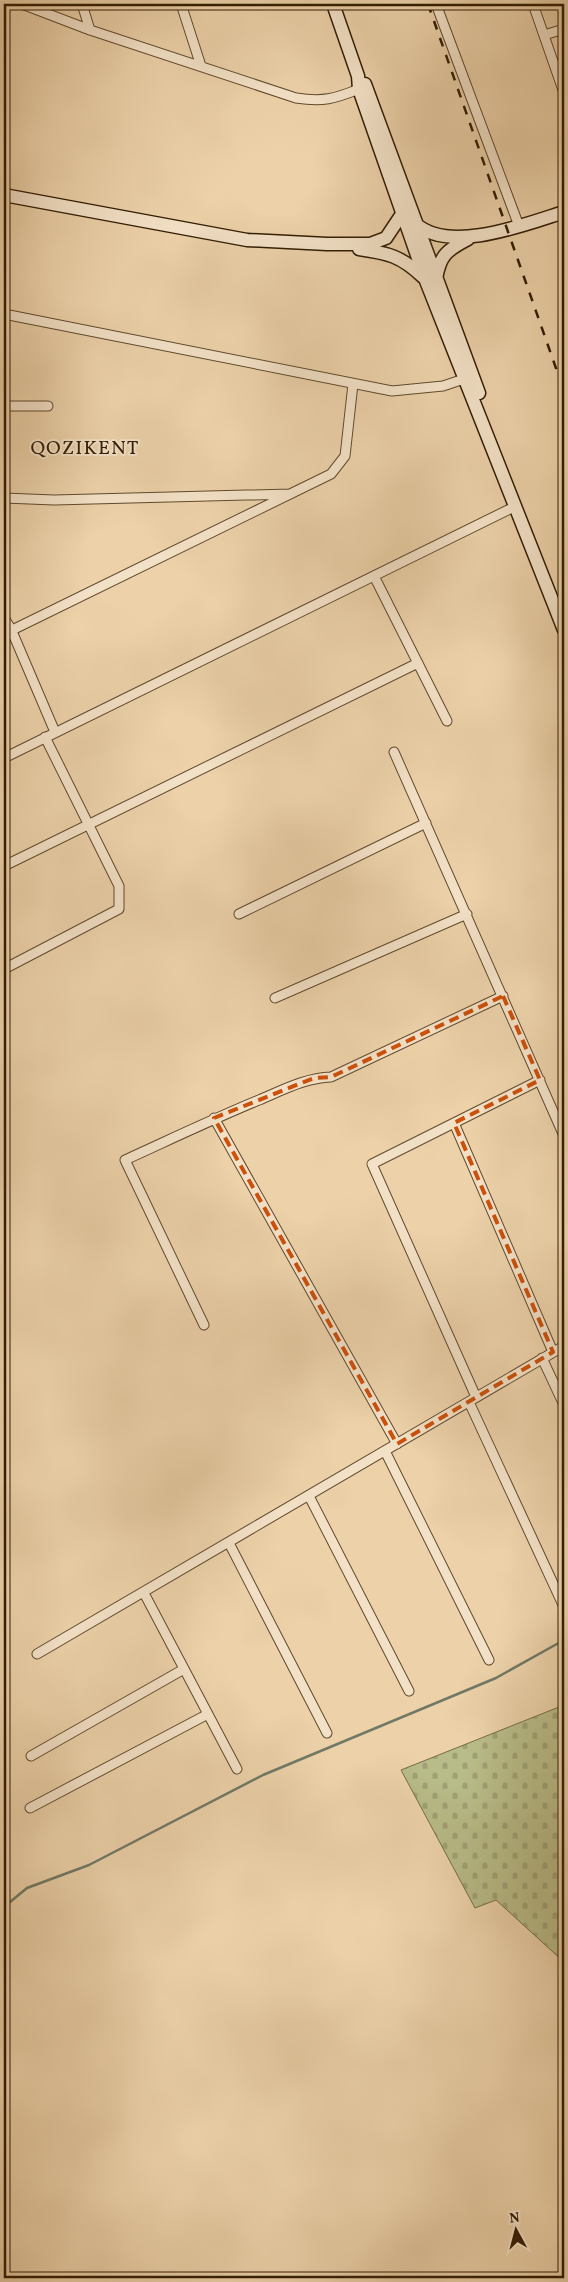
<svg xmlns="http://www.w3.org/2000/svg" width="568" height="2282" font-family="Vollkorn,serif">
<defs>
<pattern id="cemetery-stones" width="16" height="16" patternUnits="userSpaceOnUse" patternTransform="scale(1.25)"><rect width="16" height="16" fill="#b8bc88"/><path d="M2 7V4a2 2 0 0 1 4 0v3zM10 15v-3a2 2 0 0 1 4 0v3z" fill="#9fa174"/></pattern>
</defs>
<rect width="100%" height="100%" fill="#ecd1a9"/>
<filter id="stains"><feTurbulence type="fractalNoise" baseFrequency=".004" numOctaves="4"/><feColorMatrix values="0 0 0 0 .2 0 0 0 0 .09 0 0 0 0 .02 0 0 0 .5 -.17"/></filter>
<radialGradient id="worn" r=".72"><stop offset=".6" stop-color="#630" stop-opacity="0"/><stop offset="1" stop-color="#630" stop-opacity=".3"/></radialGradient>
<path fill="url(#cemetery-stones)" stroke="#756c46" d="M564 1705V1962L496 1900 475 1908 401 1770Z"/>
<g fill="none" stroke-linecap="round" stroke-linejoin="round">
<path stroke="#707965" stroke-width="2.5" d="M4 1907 27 1888 89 1865 263 1775 496 1678 564 1640"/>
<g stroke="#604a2d" stroke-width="11">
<path id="minor" d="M22 4 90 30 296 98C323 102 334 99 359 89
M82 4 90 30
M181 4 201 66
M436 4 519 226
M533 4 564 93
M544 35 564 29
M4 314 392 391 443 386 464 379
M4 406H48
M4 498 54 500 290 494
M374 576 447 721
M4 618 11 629 55 732
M4 634 331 474 345 456 353 384
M394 752 564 1136
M4 758 516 506
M4 866 418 663
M239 914 426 823
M4 969 119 909V886L45 737
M275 998 467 914
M214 1118 397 1444
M454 1123 553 1352
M204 1325 125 1160C169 1140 213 1119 259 1100 283 1090 305 1078 331 1077L503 996
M542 1358 564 1405
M476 1397 372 1164 540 1080
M469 1402 564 1607
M385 1451 489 1660
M309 1496 409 1691
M229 1543 327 1733
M144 1593 237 1769
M37 1654 564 1346
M31 1756 184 1669
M30 1808 208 1714"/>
</g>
<g stroke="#321d04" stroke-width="15">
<path id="secondary" d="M333 4 358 76 359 89 426 281 564 630
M365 84 479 393
M4 195 247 240 327 244H370L386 238 402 214
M416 224C450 254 526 224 564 212
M359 249C388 253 401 256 423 277
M436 279C440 255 447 250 468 239"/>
</g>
<use href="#minor" stroke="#f3e1c7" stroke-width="9"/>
<use href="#secondary" stroke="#f3e1c7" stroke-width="12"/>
<path stroke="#321d04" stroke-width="2.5" stroke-dasharray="9 9" stroke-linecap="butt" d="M428 4 564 391"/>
</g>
<path fill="none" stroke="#cd500b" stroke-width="4" stroke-dasharray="10 6" stroke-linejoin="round" d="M503 996 540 1080 454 1123 553 1352 397 1444 214 1118 314 1078 331 1077Z"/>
<g text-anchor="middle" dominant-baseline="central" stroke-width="4" stroke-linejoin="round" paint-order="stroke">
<g font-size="20" letter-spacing="1" fill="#321d04" stroke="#f3e1c7">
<text x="85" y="449">QOZIKENT</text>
</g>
</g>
<rect width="568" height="2282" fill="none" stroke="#ecd1a9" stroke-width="20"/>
<rect x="5" y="5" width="558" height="2272" fill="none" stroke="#321d04" stroke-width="2.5"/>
<rect x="10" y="10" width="548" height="2262" fill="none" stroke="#321d04"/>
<g transform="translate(516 2230) rotate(353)" stroke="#f3e1c7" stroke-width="4" paint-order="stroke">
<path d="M0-4L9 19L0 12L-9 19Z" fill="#321d04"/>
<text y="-8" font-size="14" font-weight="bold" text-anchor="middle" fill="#321d04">N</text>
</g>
<rect width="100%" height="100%" filter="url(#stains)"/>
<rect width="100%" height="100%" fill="url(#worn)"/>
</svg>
